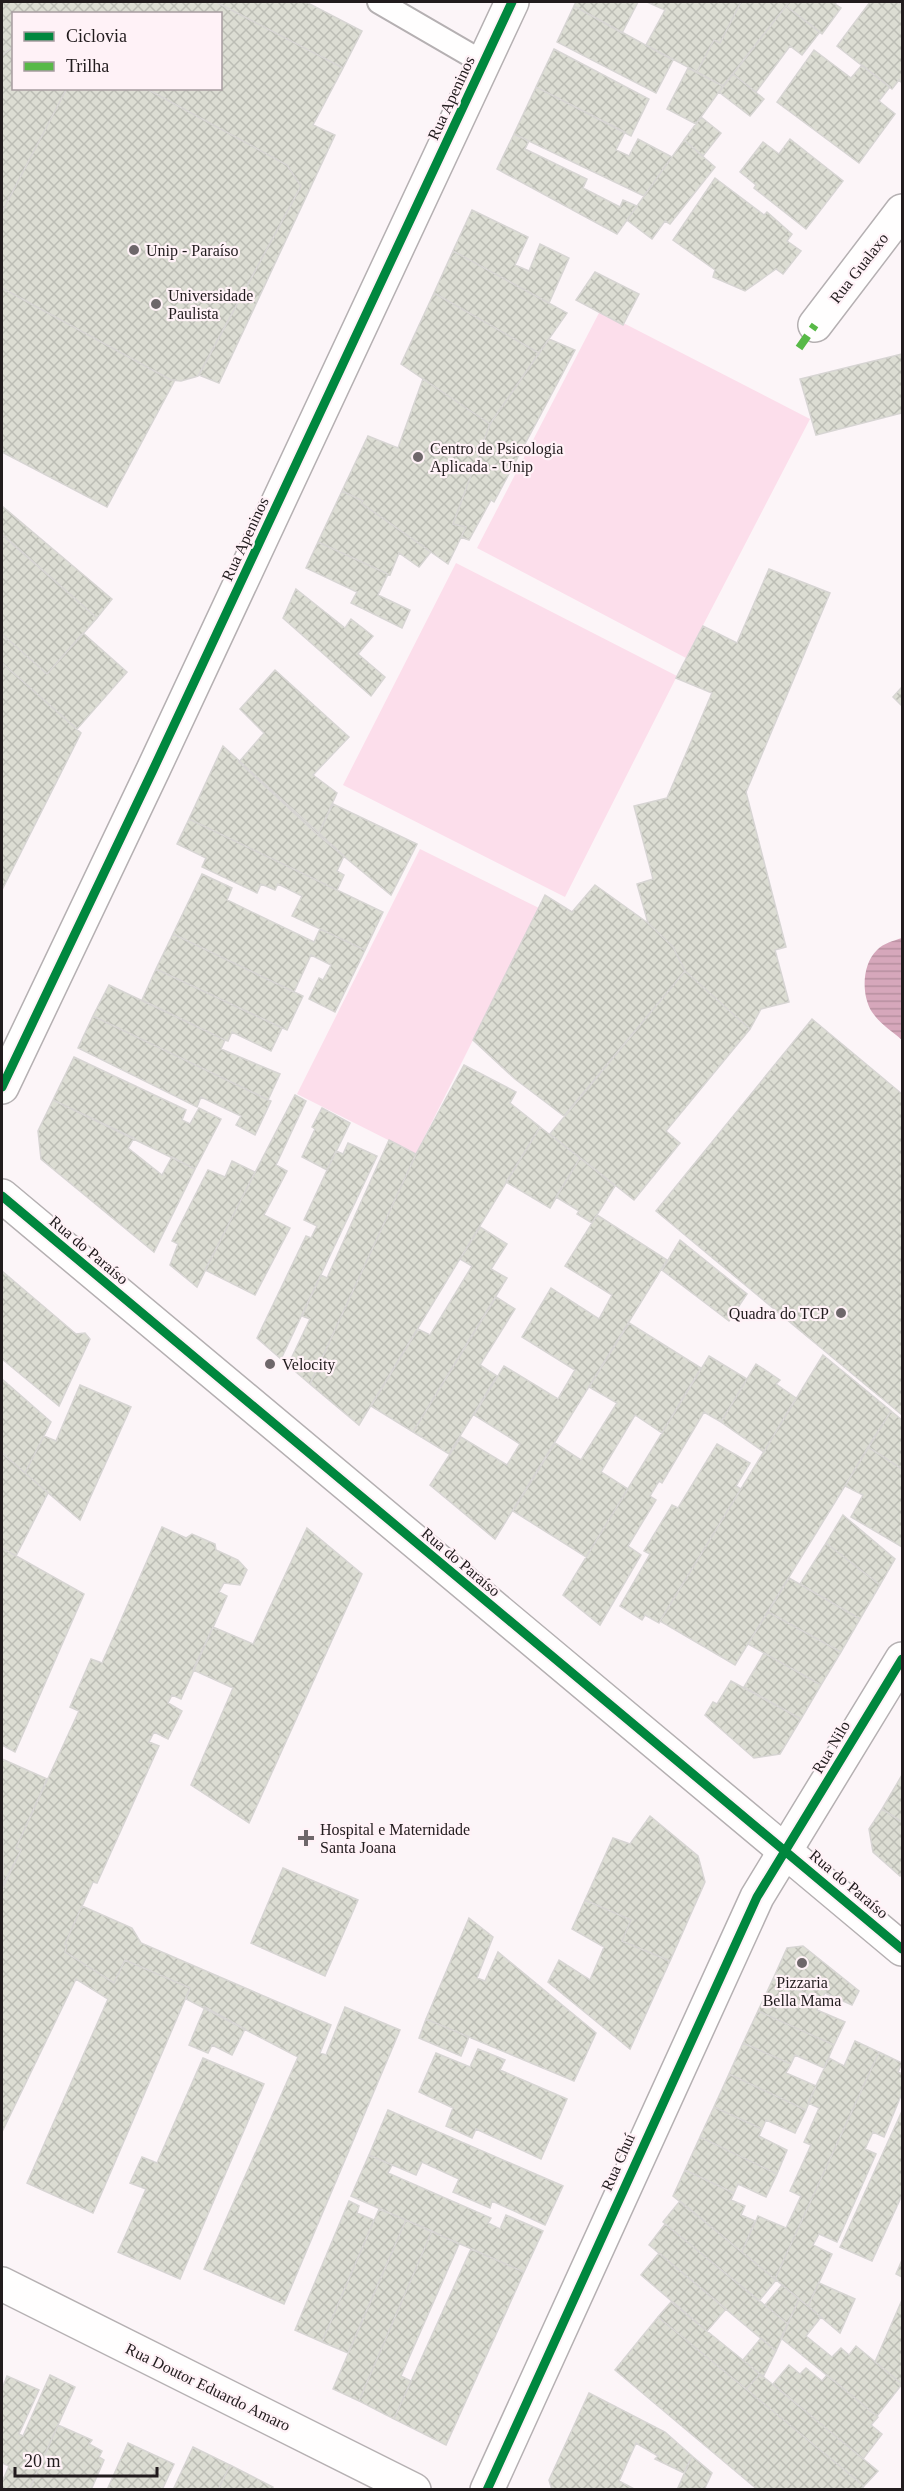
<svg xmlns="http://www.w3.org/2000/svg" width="904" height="2491" font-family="Georgia,serif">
<defs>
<pattern id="water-rules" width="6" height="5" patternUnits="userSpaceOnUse" patternTransform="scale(1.5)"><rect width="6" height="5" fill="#d6a7bb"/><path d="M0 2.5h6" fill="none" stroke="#b78fa0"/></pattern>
<pattern id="building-cross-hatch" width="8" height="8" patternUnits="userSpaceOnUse" patternTransform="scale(1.5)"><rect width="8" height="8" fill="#dcddd3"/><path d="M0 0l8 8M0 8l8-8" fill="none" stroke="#bcbdb5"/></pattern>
</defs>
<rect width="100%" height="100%" fill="#fcf5f8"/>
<path fill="#fcdeeb" d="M600 311 810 419 686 658 477 548Z
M456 563 677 676 565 897 343 785Z
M420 849 539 908 416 1154 297 1094Z"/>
<path fill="url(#water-rules)" d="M902 938V1040C892 1031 880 1024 872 1012 861 995 862 964 877 950 884 943 893 941 902 938Z"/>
<path fill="url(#building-cross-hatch)" stroke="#d7d5d3" stroke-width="1.5" d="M2 2H216L343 68 313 125 335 135 219 383 199 375 301 186 287 165 145 88H220V14H14V46L2 55Z
M216 2H306L362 31 343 68Z
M576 2H638L622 33 574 6Z
M647 2H741L720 43 714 40 697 72 646 45 665 10Z
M741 2H789L723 86 697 72 714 40 720 43Z
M789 2H837L835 4 841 8 822 34 786 6Z
M870 2H898L902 5V83L899 80 892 89 837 46Z
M574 6 673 60 656 93 557 42Z
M786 6 820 32 802 55 790 46 756 92 733 74Z
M14 46V88H67L2 212V55Z
M554 49 649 99 631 136 536 87Z
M814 50 851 78 862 65 890 87 879 101 895 114 859 163 777 102Z
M688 68 723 86 696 124 667 109Z
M733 74 764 99 750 116 719 92Z
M536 87 625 132 616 150 629 156 638 139 672 157 644 196 514 134Z
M67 88H145L287 165 301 186 198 376 181 381 171 380 2 288V212Z
M701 117 721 133 703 156 684 140Z
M514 134 529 141 525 149 587 179 583 188 620 207 623 200 637 206 617 234 497 169Z
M790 139 843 181 806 229 754 188 756 185 740 172 763 142 779 154Z
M684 140 715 167 670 224 665 221 652 239 627 220Z
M715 178 764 215 767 212 792 234 787 241 801 251 783 274 776 269 745 291 713 277 715 270 673 240Z
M472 210 528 237 515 265 529 271 540 244 569 258 549 303 453 251Z
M453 251 567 313 539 353 434 293Z
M595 272 639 294 623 325 576 300Z
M2 288 171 380H175L107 507 2 452Z
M434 293 539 353 490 424 401 364Z
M549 339 575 350 494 502 491 500 469 540 461 537 466 527 453 524 490 424Z
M902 354V413L816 435 800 379Z
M423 379 490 424 453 524 466 527 448 564 361 503 363 501 342 491 368 436 398 448Z
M342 491 363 501 361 503 431 552 419 567 399 553 390 575 318 542Z
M2 506 112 599 97 618 2 535Z
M2 534 97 618 47 674 2 634Z
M318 542 388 574 378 595 410 610 402 628 351 603 357 592 306 568Z
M769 569 830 593 746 792 786 947 775 950 789 1002 761 1009 750 1029 685 971 673 947 648 923 637 884 653 879 634 806 667 798 712 693 676 678 703 626 737 643Z
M296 589 345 628 351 619 373 636 358 654 385 677 371 696 283 618Z
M83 633 127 672 77 729 2 663V634L47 674Z
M2 663 81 733 2 890Z
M275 670 349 737 313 775 337 793 318 835 239 762 264 733 240 709Z
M902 687V706L893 697Z
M223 746 344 856 337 871 344 875 337 890 189 819Z
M333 804 417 844 391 895 318 835Z
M189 819 383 912 365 950 292 916 302 896 278 884 275 890 261 884 257 893 202 867 206 858 177 844Z
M202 874 232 888 227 900 314 942 320 929 365 950 335 1012 309 999 319 978 323 980 331 965 311 955 294 992 173 934Z
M595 885 648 923 673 947 685 971 564 1116 515 1079 473 1040 545 895 572 912Z
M173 934 303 996 287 1030 156 969Z
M156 969 282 1028 271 1051 232 1032 228 1041 225 1040 142 1000Z
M685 971 750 1029 666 1131 680 1143 634 1200 550 1134Z
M109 985 225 1040 221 1049 280 1074 268 1100 93 1016Z
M93 1016 271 1101 255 1135 236 1125 241 1116 201 1097 197 1107 78 1048Z
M812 1019 902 1094V1415L656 1211Z
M74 1057 186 1110 182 1120 190 1124 199 1108 221 1119 195 1169 53 1100Z
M464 1065 516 1092 510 1103 540 1127 359 1425 310 1384 416 1154Z
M295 1095 306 1101 276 1165 287 1171 264 1215 290 1228 255 1295 205 1270Z
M53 1100 134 1138 128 1148 162 1175 172 1157 195 1169 154 1252 41 1159 38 1131Z
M322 1108 350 1123 327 1170 302 1157 315 1129 312 1127Z
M540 1127 580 1158 550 1208 506 1182Z
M389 1140 416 1154 310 1384 288 1365 310 1319 302 1316 321 1275 327 1278Z
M348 1143 377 1156 281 1359 257 1338 306 1236 311 1238 317 1226 304 1220 336 1151 343 1154Z
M580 1158 615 1186 592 1223 577 1214 579 1211 556 1197Z
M232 1161 255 1172 197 1287 170 1265 178 1244 172 1241 208 1170 225 1177Z
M597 1215 667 1260 495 1539 430 1485 461 1437 507 1465 520 1444 474 1415 504 1366 558 1399 575 1370 522 1337 551 1288 599 1319 612 1295 565 1266Z
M480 1227 507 1244 491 1269 507 1278 413 1432 371 1406 418 1329 430 1335 472 1266 460 1259Z
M680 1240 747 1294 729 1321 662 1270Z
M2 1271 76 1334 85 1333 90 1339 59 1406 2 1359Z
M496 1297 515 1309 480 1365 497 1376 449 1454 413 1432Z
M629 1323 701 1368 662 1433 635 1415 601 1472 628 1489 586 1557 513 1511 555 1443 581 1460 617 1403 589 1387Z
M823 1355 891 1411 735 1665 660 1621Z
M709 1356 747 1379 721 1422 704 1412 662 1483 659 1481 650 1496 656 1500 628 1546 641 1555 600 1625 563 1595Z
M756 1364 780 1380 776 1384 796 1398 764 1452 721 1422Z
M2 1379 51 1422 25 1473 2 1453Z
M80 1385 131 1407 80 1520 25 1473 44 1436 56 1441Z
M891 1411 902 1420V1469L868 1447Z
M717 1444 750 1463 736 1486 741 1489 660 1621 659 1623 645 1615 642 1620 620 1606 650 1554 644 1551 672 1505 678 1508Z
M868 1447 902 1469V1547L851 1517 863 1495 845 1486Z
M2 1453 48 1493 16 1556 2 1548Z
M843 1515 895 1559 880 1585 826 1543Z
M162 1527 186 1538 192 1534 215 1544 216 1550 238 1560 247 1570 240 1585 224 1583 219 1592 227 1596 181 1699 172 1695 168 1703 182 1711 168 1739 154 1732 149 1742 159 1746 97 1883 93 1882 65 1944 67 1945 65 1952 114 1983 125 1960 190 1988 93 2213 27 2183 108 1999 76 1979 2 2132V1887L21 1850 16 1848 79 1711 70 1707 91 1659 102 1663Z
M307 1528 362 1574 249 1823 191 1785 233 1688 193 1670 213 1627 253 1644Z
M826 1543 880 1585 860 1619 800 1584Z
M2 1548 84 1594 15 1752 2 1745Z
M789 1578 860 1619 841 1652 768 1612Z
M768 1612 841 1652 821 1685 748 1644Z
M764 1653 821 1685 801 1719 744 1687Z
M731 1681 801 1719 780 1754 754 1758 705 1715 713 1702 717 1704Z
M2 1759 47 1779 16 1848 21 1850 3 1888Z
M902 1775V1822L882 1809Z
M882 1809 902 1822V1872L900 1876 873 1852 869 1829Z
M650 1816 698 1856 705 1882 670 1961 622 1941 631 1920 585 1900 613 1838 630 1844Z
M283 1868 358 1900 325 1976 251 1943Z
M585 1900 631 1920 622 1941 670 1961 630 2049 548 1982 559 1960 590 1980 604 1947 572 1929Z
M82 1906 132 1928 141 1943 331 2025 320 2053 326 2055 345 2007 400 2030 284 2304 204 2269 298 2057 186 1999 190 1988 125 1960 114 1983 65 1952 67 1945 65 1944Z
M469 1918 493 1937 477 1978 485 1981 498 1952 596 2033 574 2081 426 2019Z
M803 1946 859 1991 852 2005 825 1993 821 2000 773 1979 787 1948Z
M773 1979 821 2000 817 2010 845 2022 834 2045 758 2011Z
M205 2007 245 2029 232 2055 212 2045 208 2053 189 2045Z
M758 2011 834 2045 824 2068 795 2055 791 2064 743 2043Z
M426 2019 469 2037 461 2056 419 2038Z
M855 2041 879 2052 775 2279 742 2252 758 2216 786 2228 801 2196 790 2191 811 2145 804 2142 819 2108 808 2103 829 2058 844 2066Z
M743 2043 791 2064 786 2073 816 2086 806 2110 729 2074Z
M478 2049 505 2060 500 2070 567 2099 541 2159 476 2129 472 2138 446 2126 453 2108 419 2092 436 2053 470 2067Z
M879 2052 902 2063 898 2072 902 2074V2093L884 2137 873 2132 865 2149 876 2154 837 2242 819 2234 813 2245 832 2254 808 2306 775 2279Z
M203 2058 264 2084 180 2279 118 2252 146 2189 130 2183 142 2157 157 2163Z
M729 2074 806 2110 795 2133 766 2120 762 2129 714 2107Z
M714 2107 762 2129 759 2136 787 2150 777 2174 700 2137Z
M388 2110 563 2186 545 2225 492 2201 490 2208 453 2192 459 2179 422 2162 416 2175 369 2155Z
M902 2111V2195L872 2261 840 2247Z
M700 2137 777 2174 766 2197 738 2184 734 2193 685 2170Z
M369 2155 392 2165 388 2173 491 2218 488 2223 500 2229 506 2215 543 2231 524 2272 351 2196Z
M685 2170 734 2193 731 2200 745 2206 741 2215 755 2221 742 2252 673 2196Z
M349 2201 359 2206 357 2213 374 2220 322 2342 295 2330Z
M680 2201 776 2280 759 2301 663 2222Z
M379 2209 406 2220 348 2353 322 2342Z
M406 2220 432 2231 359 2401 333 2389Z
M665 2224 788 2324 776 2351 649 2245Z
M432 2231 459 2244 401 2376 411 2381 394 2419 359 2401Z
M471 2249 524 2272 446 2445 394 2419Z
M659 2253 726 2309 707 2331 641 2275Z
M902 2260V2277L896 2274Z
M819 2283 855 2299 840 2333 808 2306Z
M782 2285 799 2299 788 2324 765 2305Z
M799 2299 821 2317 806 2336 832 2357 841 2348 849 2355 856 2346 902 2384 877 2416 781 2338Z
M902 2300V2384L875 2362Z
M671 2302 760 2374 746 2389 658 2317Z
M658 2317 746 2389 864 2486 861 2490H758L615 2370Z
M761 2338 776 2351 763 2377 743 2360Z
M789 2365 800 2374 806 2368 822 2381 827 2375 878 2417 871 2425 882 2434 863 2459 773 2384Z
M760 2374 878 2471 864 2486 746 2389Z
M50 2375 75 2387 29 2490H2V2482L9 2466 2 2463V2389L7 2376 39 2390 19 2434 23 2436Z
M589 2393 665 2432 692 2456 684 2473 655 2459 658 2456 636 2443 619 2481 636 2490H552L549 2480Z
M58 2425 92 2440 89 2444 102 2451 99 2457 104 2460 91 2490H29Z
M128 2443 174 2464 162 2490H107Z
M193 2447 230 2465 218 2490H173Z
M692 2456 712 2473 704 2490H677Z
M230 2465 273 2487 272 2490H218Z"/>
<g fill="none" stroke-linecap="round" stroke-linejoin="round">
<g stroke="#b5b0b2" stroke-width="26">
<path id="lane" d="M379 2 484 63"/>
</g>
<g stroke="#b5b0b2" stroke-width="36">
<path id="street" d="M815 325 902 211
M2 2284 414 2490
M487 2490 757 1897 902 1659"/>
</g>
<g stroke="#b5b0b2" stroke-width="36">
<path id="secondary" d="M2 1087 153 770 512 2
M2 1196 902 1949"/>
</g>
<use href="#lane" stroke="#fffefe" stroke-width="22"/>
<use href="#street" stroke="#fffefe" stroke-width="33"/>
<use href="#secondary" stroke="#fffefe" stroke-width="33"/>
<path stroke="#58b947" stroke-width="8" stroke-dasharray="15 8" stroke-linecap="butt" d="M799 348 815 325"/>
<g stroke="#fff2f7" stroke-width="13">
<path id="cycleway" d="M2 1087 153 770 512 2
M2 1196 902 1949
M487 2490 757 1897 902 1659"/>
</g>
<use href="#cycleway" stroke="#00873e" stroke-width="9"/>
</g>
<g fill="#6e676a" stroke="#fff2f7" stroke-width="2">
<circle cx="134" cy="250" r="6"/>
<circle cx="156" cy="304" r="6"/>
<circle cx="418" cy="457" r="6"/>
<circle cx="841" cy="1313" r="6"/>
<circle cx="270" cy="1364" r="6"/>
<path d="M303 1829h6v6h6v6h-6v6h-6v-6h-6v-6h6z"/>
<circle cx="802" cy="1963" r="6"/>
</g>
<g text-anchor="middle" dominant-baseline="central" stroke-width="4.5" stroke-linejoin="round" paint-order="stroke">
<g font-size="16" fill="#211b1d" stroke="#fff2f7">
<text transform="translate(451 98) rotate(-65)">Rua Apeninos</text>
<text transform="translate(859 268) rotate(-52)">Rua Gualaxo</text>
<text transform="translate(245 539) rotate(-65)">Rua Apeninos</text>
<text transform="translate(89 1250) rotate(40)">Rua do Paraíso</text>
<text transform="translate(461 1562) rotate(40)">Rua do Paraíso</text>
<text transform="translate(831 1747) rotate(-59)">Rua Nilo</text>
<text transform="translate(849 1884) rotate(40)">Rua do Paraíso</text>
<text transform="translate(618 2162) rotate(-66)">Rua Chuí</text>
<text transform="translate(208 2387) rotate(26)">Rua Doutor Eduardo Amaro</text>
</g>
<g font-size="16" fill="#211b1d" stroke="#fff2f7" text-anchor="start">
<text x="146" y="250">Unip - Paraíso</text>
<text x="168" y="295">Universidade<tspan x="168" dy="18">Paulista</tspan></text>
<text x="430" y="448">Centro de Psicologia<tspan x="430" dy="18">Aplicada - Unip</tspan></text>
<text x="829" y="1313" text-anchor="end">Quadra do TCP</text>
<text x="282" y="1364">Velocity</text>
<text x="320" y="1829">Hospital e Maternidade<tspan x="320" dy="18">Santa Joana</tspan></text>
<text x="802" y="1982" text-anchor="middle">Pizzaria<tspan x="802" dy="18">Bella Mama</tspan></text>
</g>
</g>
<rect width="904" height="2491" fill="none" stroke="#211b1d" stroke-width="6"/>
<rect x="12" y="12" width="210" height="78" fill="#fff2f7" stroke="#a69ca0" stroke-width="1.5"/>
<rect x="24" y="32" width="30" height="9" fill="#00873e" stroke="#a69ca0" stroke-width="1.5"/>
<text x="66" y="42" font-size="18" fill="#211b1d">Ciclovia</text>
<rect x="24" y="62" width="30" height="9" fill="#58b947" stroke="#a69ca0" stroke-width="1.5"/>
<text x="66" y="72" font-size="18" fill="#211b1d">Trilha</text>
<path d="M15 2467v9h142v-9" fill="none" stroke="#211b1d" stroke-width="3"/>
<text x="24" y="2467" font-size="18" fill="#211b1d" stroke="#fff2f7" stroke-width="4.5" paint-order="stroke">20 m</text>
</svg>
